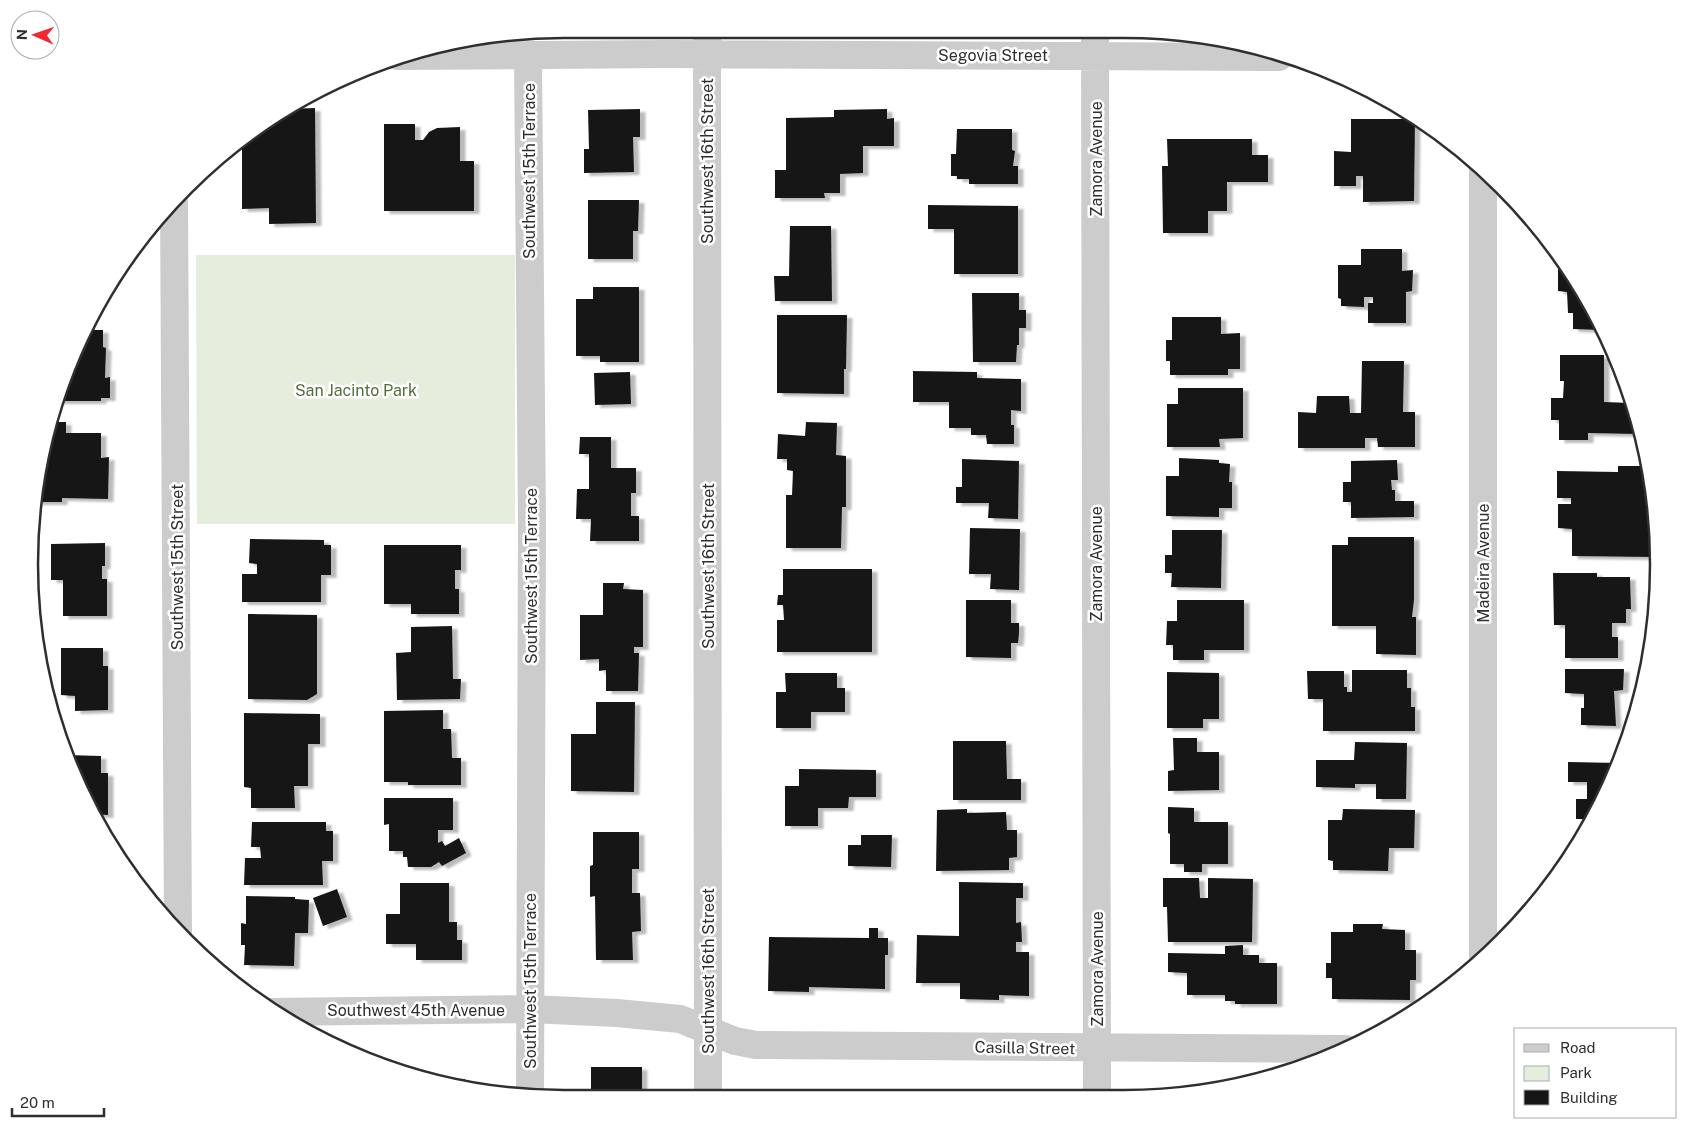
<svg xmlns="http://www.w3.org/2000/svg" width="1687" height="1128" font-family="'Public Sans',sans-serif">
<defs>
<filter id="shadow"><feDropShadow dx="5.5" dy="3" stdDeviation="1" flood-color="#0004"/></filter>
</defs>
<rect width="100%" height="100%" fill="#fff"/>
<path fill="#e5eddc" d="M196 255H515V524H197Z"/>
<path fill="#161616" filter="url(#shadow)" d="M315 108 316 223 269 224V208L242 209V138L266 119 287 109Z
M640 109V137H633L634 172 584 173V149H589L588 110Z
M887 109V119L894 118V146H863V173L840 174V193H824L825 198H775V170H786V118L834 117V110Z
M1351 119H1415L1414 201 1363 202V176H1356V186H1334V151L1351 152Z
M384 124H415V140H423L429 132 437 128 460 127V161H474V211H384Z
M957 129H1012V150L1015 151 1013 166H1018V184H969V179H957V176H951V154H956Z
M1167 139H1252V155H1268V182H1227V211H1208V233H1163L1162 166H1168Z
M588 200H639L638 231H633V259H588Z
M928 205 1018 206V274H954V229H928Z
M790 226H831L832 301H775L774 276H789Z
M1361 249H1402V271L1413 270 1412 291 1406 292V323H1368V303H1373V297H1364V307L1341 306V299L1338 298V265H1361Z
M1558 261H1563L1568 266 1602 330 1573 329V313H1568L1567 292 1558 291Z
M593 287H639V362H600V356H576V299H593Z
M972 293H1019V310H1026V328H1019V345H1017L1016 362H973Z
M777 315H847L846 369H844V394L777 393Z
M1172 317H1221V334L1240 333V369H1228V375H1170V361H1166V340H1172Z
M87 330H103V347L106 348 105 378 110 377V398H101V401H55L69 359Z
M1560 355H1604V402L1631 403 1640 434 1588 433V440H1559V420H1551V398H1563L1564 381H1560Z
M1362 361H1404L1403 412H1415V447H1378L1377 438H1365V448H1298V412L1316 413 1317 396H1349L1350 413H1361Z
M913 371 977 372V378L1021 379V411L1011 410V425H1014V444H987L986 435H971V428H949V402H913Z
M630 372 631 404 595 405 594 373Z
M1178 388H1243V438L1219 439 1220 447H1167V404H1178Z
M48 422H66V433H101V458L109 457 108 499 62 498V502H34Z
M806 422 837 423 836 455 846 456V507H842L841 548H786V495H792L793 471 787 470V459H777L778 434 805 436Z
M580 437H611V468H636V493H631V516H639V541H590L591 519H576L577 489H589V454H579Z
M1179 458 1219 460V463L1230 464 1229 482H1232V508H1219V517L1166 516V476H1179Z
M962 459 1019 461 1018 519 988 518 989 503H956V487H962Z
M1397 460 1398 480H1391L1392 490H1395V501H1414V517L1351 518V502H1343V482H1351V461Z
M1618 466H1649L1652 504H1649V522L1654 523 1655 557 1572 556V529L1558 528V504H1571V498H1557V471L1618 472Z
M970 528 1020 529 1019 590 990 589 991 574H969Z
M1172 530H1222L1221 588 1171 587 1172 573H1165V555H1172Z
M1348 537H1414V600L1412 617H1416V655L1376 654V626H1332V545H1348Z
M250 539 324 540V545H331V575H321V602H242V574H257V564L249 563Z
M105 543V566H102V579H107V616H63V580H51V544Z
M384 545H461V570H455V589H459V614H411V604H384Z
M783 569H872V652H777V620H784L783 605H777L778 595H783Z
M1553 573H1597V577H1630L1631 609H1626V623H1612V637H1618V658H1565V625H1554Z
M603 583H624L623 589 643 590V647H634V653H639L638 691H606V670L599 671V659L580 660V615H603Z
M966 600H1011V623H1019V633L1018 643H1011V658L966 657Z
M1177 600H1244V650H1204V660H1173V645H1166L1167 621H1177Z
M248 614 317 615V694L307 700 248 699Z
M452 626 453 679H461L460 699 397 700 396 653 411 652V627Z
M61 648H103V666H108V710L75 711V696L61 695Z
M1565 669H1624L1623 690 1614 691 1616 726 1581 725V708H1584V694L1565 693Z
M1352 670H1407V688H1411V707H1415V731H1323V699H1308L1307 671H1344V687H1347V692H1352Z
M1167 672 1219 673V719H1203V728H1167Z
M785 673H837V688H845V712H811V728H776V692H786Z
M596 702H635L634 792 571 791V734H596Z
M443 710V729H451L452 758H461V785H408V782H384V711Z
M244 713 320 714V744H308V786H294L295 808H251V788L244 787Z
M1173 738H1197V752H1219V790L1168 791V771L1174 770Z
M953 741H1006L1007 779H1021V800H953Z
M1355 742 1407 743 1406 799H1376V784H1355V788L1316 787V760H1354Z
M66 755 101 756V773H108V815L93 814Z
M1568 762 1619 763 1591 819H1576V799H1587V782H1568Z
M799 769 876 770V797H849L848 808H818V826H785V786H799Z
M384 798H453V830H438V843L442 841 445 846 459 838 466 853 442 866 439 862 431 867H408L407 857H403V851H389V824L384 825Z
M1168 807 1194 808V822H1228V864H1202V872H1184V864H1170V834L1168 833Z
M967 809V813L1006 812 1007 830H1017V857L1009 858V870L936 871 937 810Z
M1343 809 1415 810 1414 848H1389L1388 871 1333 870V861L1328 860V820H1342Z
M252 822H326V831H333V861H322L323 885H244L245 858H261L260 847H251Z
M593 832H639V869H632V893H640L641 931 632 932 633 960H596L595 896 590 897V866L593 865Z
M861 835H892L891 867 848 866V845H861Z
M1163 878H1199L1200 898H1208V878L1253 879 1252 942H1168L1167 907H1163Z
M959 882 1023 883V898H1016V923L1021 922 1022 942H1016V952H1029V996L999 995V1000L960 999V983H916L917 935 959 936Z
M400 883H449V922H457V940H462V960H416V944H386V914H400Z
M337 889 347 917 323 926 313 898Z
M246 896 295 897V899L309 900 308 933H295L294 966 244 965 245 945H241V923L246 924Z
M1353 924H1383L1382 929 1405 930V950H1416V980H1410V1000L1332 999V978H1326V963H1331V932H1353Z
M869 928H878V938H888V955H885V989L809 987V992L768 991 769 937 869 938Z
M1243 945V955H1259V963H1277V1004H1235V1001H1225V995H1187V973L1168 972V953L1225 954V946Z
M591 1067H642V1092H640L639 1099H597V1097H591Z
M421 1076H437V1078L465 1079V1090Z"/>
<g fill="none" stroke-linecap="round" stroke-linejoin="round">
<path stroke="#ccc" stroke-width="28" d="M1095 29 1097 1099
M707 32 708 1099
M528 55 532 525 530 1096
M398 56 666 54 1279 57
M1483 169V958
M174 201 178 933
M271 1012 530 1009 617 1013 680 1019 735 1041 756 1045 1345 1049"/>
</g>
<g text-anchor="middle" dominant-baseline="central" stroke-width="5" stroke-linejoin="round" paint-order="stroke">
<g font-size="16" fill="#2f2f2f" stroke="#fff">
<text x="993" y="55">Segovia Street</text>
<text transform="translate(1096 159) rotate(-90)">Zamora Avenue</text>
<text transform="translate(707 161) rotate(-90)">Southwest 16th Street</text>
<text transform="translate(529 171) rotate(-90)">Southwest 15th Terrace</text>
<text transform="translate(1483 563) rotate(-90)">Madeira Avenue</text>
<text transform="translate(1096 564) rotate(-90)">Zamora Avenue</text>
<text transform="translate(708 566) rotate(-90)">Southwest 16th Street</text>
<text transform="translate(177 567) rotate(-90)">Southwest 15th Street</text>
<text transform="translate(531 576) rotate(-90)">Southwest 15th Terrace</text>
<text transform="translate(1097 969) rotate(-90)">Zamora Avenue</text>
<text transform="translate(708 971) rotate(-90)">Southwest 16th Street</text>
<text transform="translate(530 981) rotate(-90)">Southwest 15th Terrace</text>
<text x="416" y="1010">Southwest 45th Avenue</text>
<text transform="translate(1025 1048) rotate(1)">Casilla Street</text>
</g>
<g font-size="16" fill="#516e39" stroke="#fff">
<text x="356" y="390">San Jacinto Park</text>
</g>
</g>
<path d="M0 0H1687V1128H0ZM564 38H1124A526 526 0 0 1 1650 564V564A526 526 0 0 1 1124 1090H564A526 526 0 0 1 38 564V564A526 526 0 0 1 564 38Z" fill="#fff" fill-rule="evenodd"/>
<path fill="none" stroke="#2f2f2f" stroke-width="2.5" d="M564 38H1124A526 526 0 0 1 1650 564V564A526 526 0 0 1 1124 1090H564A526 526 0 0 1 38 564V564A526 526 0 0 1 564 38Z"/>
<rect x="1514" y="1028" width="162" height="90" fill="#ffffff" stroke="#acacac"/>
<rect x="1524" y="1044" width="25" height="8" fill="#cccccc" stroke="#acacac"/>
<text x="1560" y="1053" font-size="15" fill="#2f2f2f">Road</text>
<rect x="1524" y="1066" width="25" height="15" fill="#e5eddc" stroke="#acacac"/>
<text x="1560" y="1078" font-size="15" fill="#2f2f2f">Park</text>
<rect x="1524" y="1090" width="25" height="15" fill="#161616" stroke="#acacac"/>
<text x="1560" y="1103" font-size="15" fill="#2f2f2f">Building</text>
<g transform="translate(35 35) rotate(272)"><circle r="24" fill="#ffffff" stroke="#acacac"/>
<path d="M0-4L9 19L0 12L-9 19Z" fill="#f12732"/>
<text y="-8" font-size="14" font-weight="bold" text-anchor="middle" fill="#2f2f2f">N</text>
</g>
<path d="M12 1108v8h92v-8" fill="none" stroke="#2f2f2f" stroke-width="2.5"/>
<text x="20" y="1108" font-size="15" fill="#2f2f2f" stroke="#ffffff" stroke-width="4" paint-order="stroke">20 m</text>
</svg>
